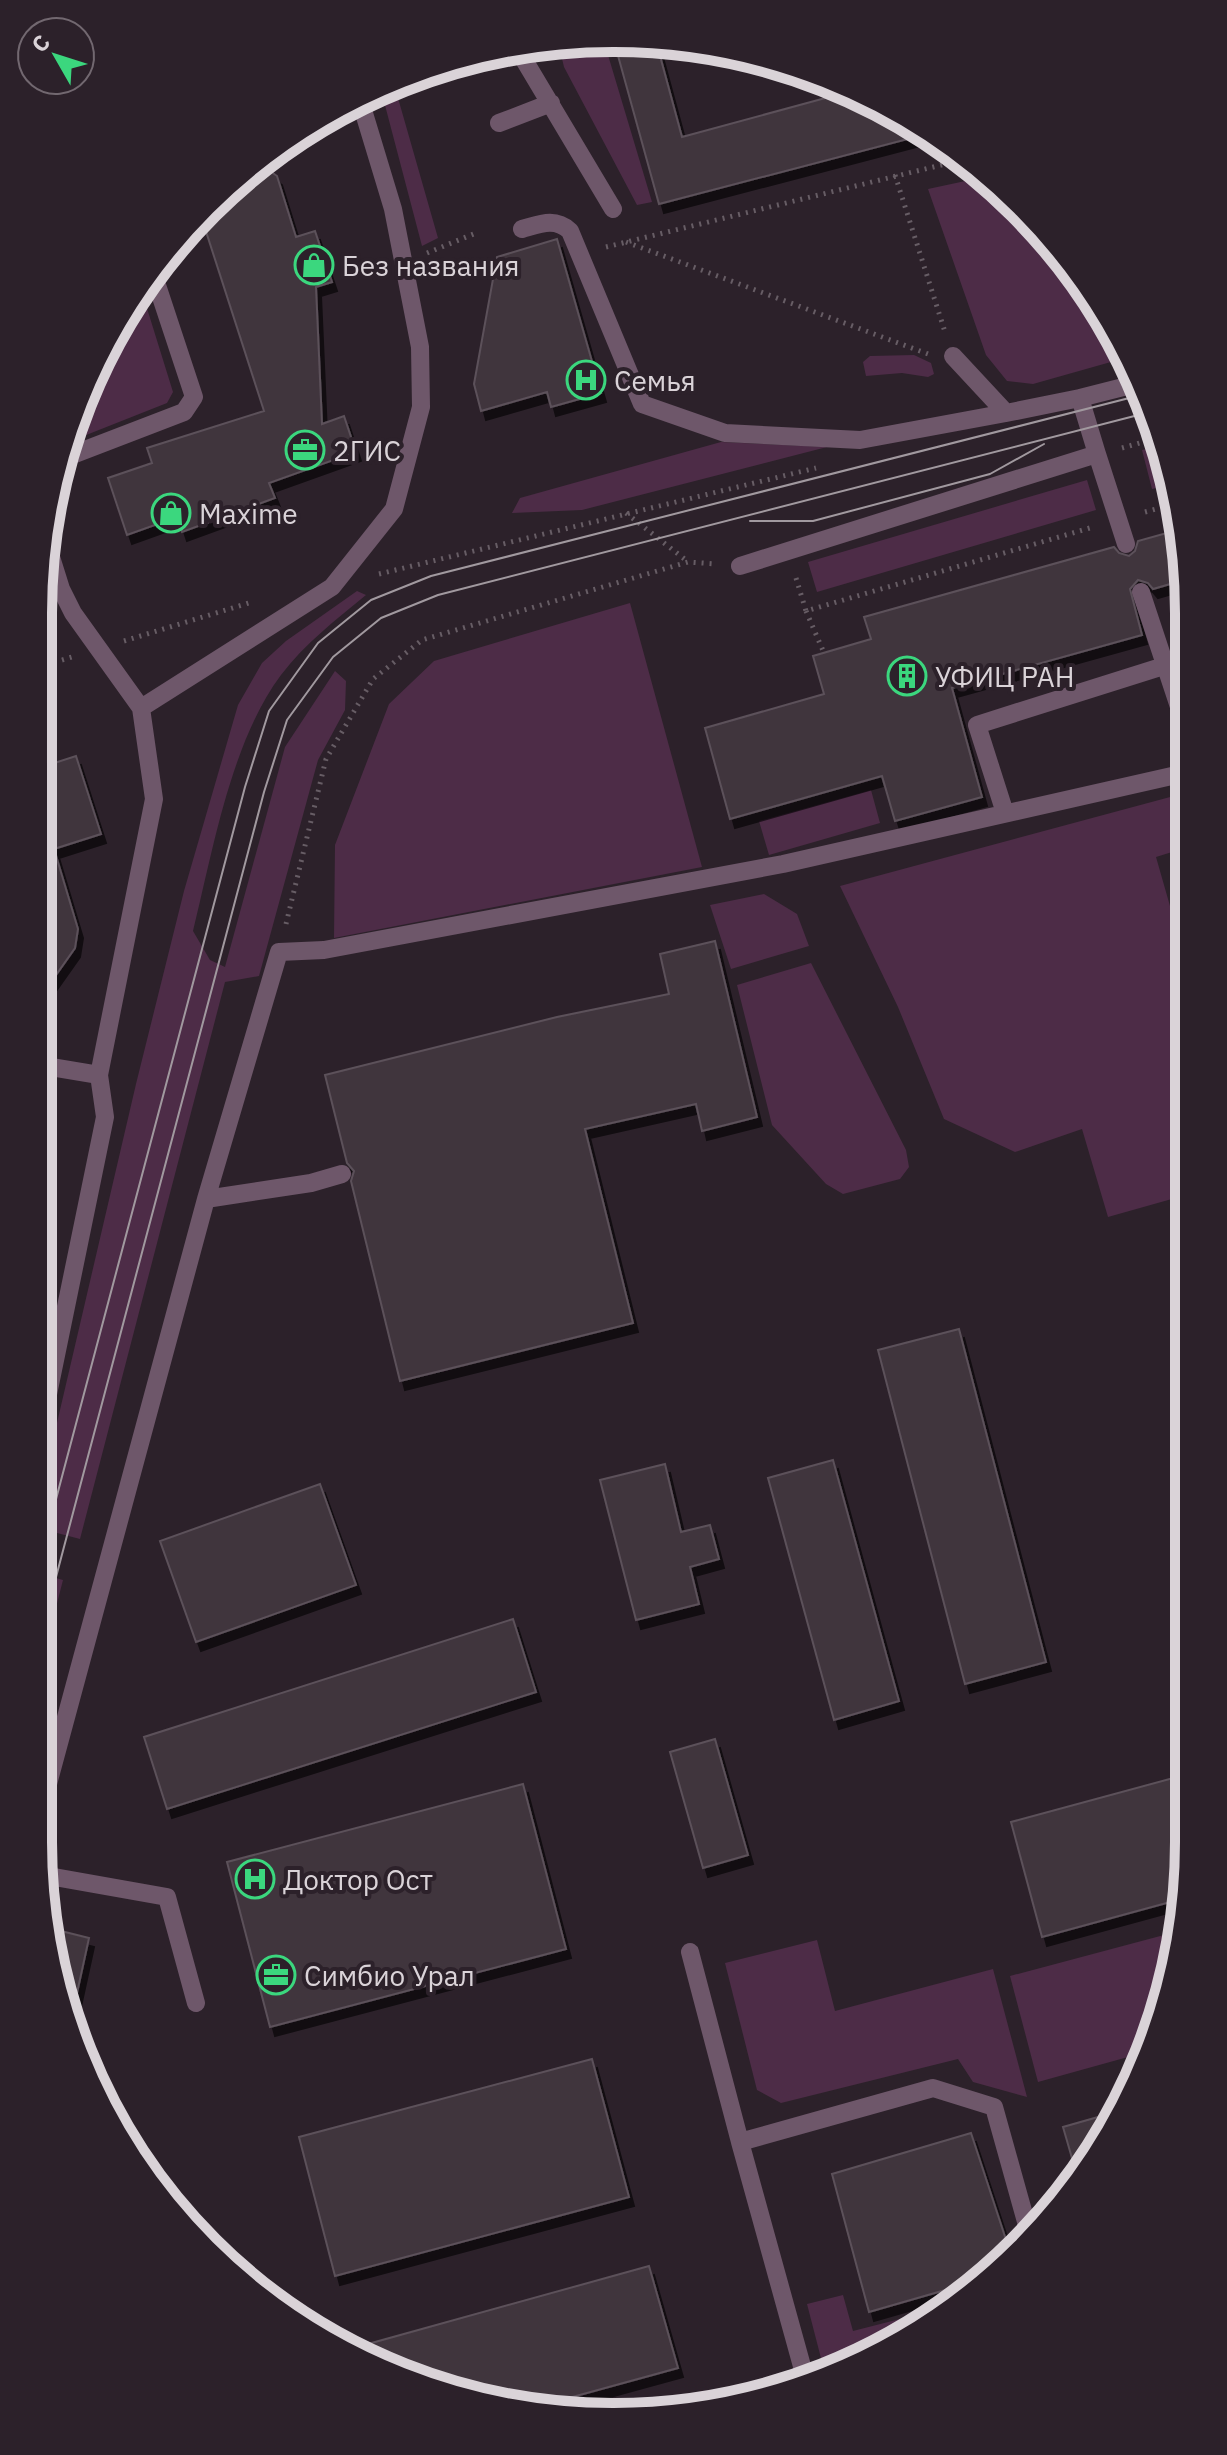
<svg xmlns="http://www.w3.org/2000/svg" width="1227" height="2455" font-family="'IBM Plex Sans',sans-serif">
<defs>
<filter id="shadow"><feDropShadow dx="5" dy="9" stdDeviation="0" flood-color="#0009"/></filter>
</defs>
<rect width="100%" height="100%" fill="#2c212a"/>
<path fill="#4d2c47" d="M604 41 608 55 652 202 637 205 564 67 558 42Z
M394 84 438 238 422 246 381 90Z
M984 177 1070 264 1125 358 1033 384 1007 381 986 355 928 189Z
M141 289 173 392 167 403 66 443 97 359Z
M914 355 931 363 934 374 928 377 902 373 866 376 863 362 870 356Z
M721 442 827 447 582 510 512 513 520 498Z
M1159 446 1170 485 1152 489 1142 450Z
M1087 480 1096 510 817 592 808 562Z
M357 591 366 595C336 620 305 643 281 675 231 742 213 850 193 931L210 960 225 967 285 747 335 671 346 681 345 710 318 760 259 976 225 982 80 1539 38 1528 53 1440 136 1084 184 891 238 705 262 663 286 641Z
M630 603 702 867 334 938 335 845 389 704 434 661Z
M871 790 880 823 769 855 759 821Z
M1185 793V848L1156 857 1170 906 1185 902 1186 1195 1108 1217 1082 1129 1015 1152 944 1119 898 1007 840 886Z
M764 894 797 914 809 946 731 969 710 905Z
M811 963 906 1150 909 1167 900 1179 843 1194 826 1184 772 1125 737 985Z
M38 1573 63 1580 38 1678Z
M1179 1931 1170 1990 1146 2052 1038 2082 1010 1976Z
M817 1940 835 2011 993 1969 1027 2097 973 2082 958 2059 781 2103 757 2090 725 1963Z
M843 2295 853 2331 935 2310 876 2352 823 2366 807 2304Z"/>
<path fill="#40353e" stroke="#5c515a" stroke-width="2" filter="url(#shadow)" d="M656 41 682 137 851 91 927 134 659 204 617 52Z
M259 163 277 176 296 237 315 231 332 282 316 287 322 424 344 416 356 452 269 483 275 498 182 532 177 517 127 535 108 478 152 463 147 448 264 411 201 216 234 181Z
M557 239 601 393 551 407 547 392 481 411 474 384 497 257Z
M1181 529 1184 580 1153 589 1148 583 1138 580 1130 589 1142 635 952 688 982 797 895 821 882 776 730 819 705 728 824 694 813 656 871 639 864 617 1114 547 1119 553 1129 556 1135 551 1138 541Z
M76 756 101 834 54 849 78 929 75 948 39 999V768Z
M715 941 757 1117 702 1131 696 1104 585 1129 633 1323 400 1381 351 1181 354 1171 347 1163 325 1075 557 1017 669 994 660 954Z
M959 1329 1046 1662 965 1684 878 1350Z
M833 1460 899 1701 834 1720 768 1478Z
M665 1464 681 1532 710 1525 719 1559 690 1567 699 1604 636 1620 600 1480Z
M320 1484 356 1585 196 1642 160 1541Z
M513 1619 536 1692 167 1809 144 1737Z
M715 1739 748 1855 703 1868 670 1752Z
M1188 1774 1185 1898 1042 1937 1011 1822Z
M523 1784 566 1949 270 2027 227 1862Z
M53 1929 89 1938 70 2025H68Z
M592 2059 629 2197 335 2276 299 2137Z
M1119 2111 1103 2134 1076 2172 1063 2127Z
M971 2133 1011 2255 973 2282 869 2312 832 2174Z
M649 2266 678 2368 536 2407 501 2406 350 2349Z"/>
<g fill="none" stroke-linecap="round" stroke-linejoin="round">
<path stroke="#675d65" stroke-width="5" stroke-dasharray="2 6" stroke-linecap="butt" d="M895 175 945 332
M626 242 928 354
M606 247 966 159
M427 253 476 233
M1122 448 1157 438
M1145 512 1175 504
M626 513 687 561
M379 574 816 468
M796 578 806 611 1093 527
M806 611 824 653
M124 641 252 602
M39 667 72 657
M286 924 326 759 373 679 422 640 688 562 716 564"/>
<path stroke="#6e576a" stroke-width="18" d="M517 48 613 209
M499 123 551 103
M522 229C540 224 555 217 570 231L642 404 725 433 860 440 1006 413
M953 356 1006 413 1080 398
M1097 454 1126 544
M59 460 184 412 194 397 152 270
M45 538 61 589
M740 566 1097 454 1080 398 1139 383
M1141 592 1185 725
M39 598 61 589 73 613 141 708 332 587 394 509 421 407 420 347 393 209 360 100
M1005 813 977 725 1167 665
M39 1065 99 1075
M206 1199 279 952 324 950 783 864 1185 773
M38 1443 105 1117 99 1075 154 799 141 708
M38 1821 206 1199 311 1183 342 1174
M43 1875 167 1897 196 2003
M690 1952 740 2142
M805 2377 740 2142 933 2088 994 2107 1030 2236"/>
<path stroke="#a1999f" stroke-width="2" d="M750 521H813L990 474 1044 444
M38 1567 245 787 269 711 318 643 371 600 431 576 1145 394
M38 1645 264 792 287 720 333 657 381 618 438 595 1150 412"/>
</g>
<defs>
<g id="shop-ring" transform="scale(2)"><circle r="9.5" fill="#2c212a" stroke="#3bd77e" stroke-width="1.5"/><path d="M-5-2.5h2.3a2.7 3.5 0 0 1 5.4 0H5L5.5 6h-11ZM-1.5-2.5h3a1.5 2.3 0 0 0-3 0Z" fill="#3bd77e"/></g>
<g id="hospital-ring" transform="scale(2)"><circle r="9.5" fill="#2c212a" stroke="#3bd77e" stroke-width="1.5"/><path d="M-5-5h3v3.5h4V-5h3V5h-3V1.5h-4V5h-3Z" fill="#3bd77e"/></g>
<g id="office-ring" transform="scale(2)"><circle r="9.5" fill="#2c212a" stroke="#3bd77e" stroke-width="1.5"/><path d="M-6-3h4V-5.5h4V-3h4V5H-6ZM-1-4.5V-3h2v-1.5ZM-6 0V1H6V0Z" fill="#3bd77e"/></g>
<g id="building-ring" transform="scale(2)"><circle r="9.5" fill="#2c212a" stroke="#3bd77e" stroke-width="1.5"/><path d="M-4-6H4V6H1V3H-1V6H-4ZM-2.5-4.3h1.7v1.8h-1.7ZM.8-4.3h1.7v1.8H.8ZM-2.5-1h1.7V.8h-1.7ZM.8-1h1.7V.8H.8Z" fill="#3bd77e"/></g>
</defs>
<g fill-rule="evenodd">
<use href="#shop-ring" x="314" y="265"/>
<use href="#hospital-ring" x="586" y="380"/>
<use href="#office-ring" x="305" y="450"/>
<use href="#shop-ring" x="171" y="513"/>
<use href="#building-ring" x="907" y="676"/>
<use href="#hospital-ring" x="255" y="1879"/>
<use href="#office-ring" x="276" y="1975"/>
</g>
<g text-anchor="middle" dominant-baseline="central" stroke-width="8" stroke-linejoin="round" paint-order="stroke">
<g font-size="28" fill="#dad3d8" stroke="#2c212a" text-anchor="start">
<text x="342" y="265">Без названия</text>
<text x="614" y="380">Семья</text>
<text x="333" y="450">2ГИС</text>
<text x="199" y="513">Maxime</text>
<text x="935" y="676">УФИЦ РАН</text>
<text x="283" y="1879">Доктор Ост</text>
<text x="304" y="1975">Симбио Урал</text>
</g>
</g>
<path d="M0 0H1227V2455H0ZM613 52H614A561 561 0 0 1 1175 613V1842A561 561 0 0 1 614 2403H613A561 561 0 0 1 52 1842V613A561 561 0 0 1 613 52Z" fill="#2c212a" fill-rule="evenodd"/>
<path fill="none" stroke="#dad3d8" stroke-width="10" d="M613 52H614A561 561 0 0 1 1175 613V1842A561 561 0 0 1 614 2403H613A561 561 0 0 1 52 1842V613A561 561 0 0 1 613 52Z"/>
<g transform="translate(56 56) rotate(309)"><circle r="38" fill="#2c212a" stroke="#726870" stroke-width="2"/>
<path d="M0-6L14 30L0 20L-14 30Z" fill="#3bd77e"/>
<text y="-12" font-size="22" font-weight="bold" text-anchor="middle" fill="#dad3d8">С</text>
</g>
</svg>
